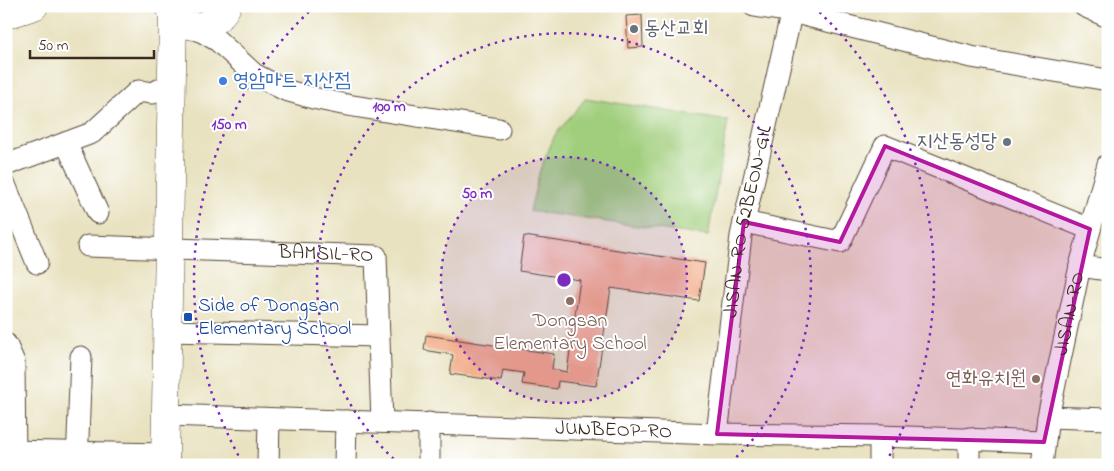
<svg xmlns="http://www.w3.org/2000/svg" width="1114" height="471" font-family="'Indie Flower','Poor Story',sans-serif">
<rect width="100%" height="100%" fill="#fff"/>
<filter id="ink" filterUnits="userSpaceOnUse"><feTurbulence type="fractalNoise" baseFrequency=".02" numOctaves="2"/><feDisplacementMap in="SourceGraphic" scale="10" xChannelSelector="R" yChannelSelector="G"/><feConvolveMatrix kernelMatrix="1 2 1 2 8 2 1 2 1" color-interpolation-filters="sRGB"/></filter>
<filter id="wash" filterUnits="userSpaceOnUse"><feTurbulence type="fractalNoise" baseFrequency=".0096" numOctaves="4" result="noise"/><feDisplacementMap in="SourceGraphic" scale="20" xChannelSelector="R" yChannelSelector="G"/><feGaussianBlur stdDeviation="1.12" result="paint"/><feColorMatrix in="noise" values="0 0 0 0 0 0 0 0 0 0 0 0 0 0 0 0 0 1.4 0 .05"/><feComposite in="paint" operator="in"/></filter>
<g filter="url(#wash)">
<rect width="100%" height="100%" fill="#e8e2c0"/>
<path fill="#a0ce7b" stroke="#6e7c4c" d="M586 98 728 121 708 236 530 211 540 170 555 135Z"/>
<g id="blocks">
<path fill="#f2a884" d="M642 15 643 47 628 48 626 16Z
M524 236 705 263 699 301 611 288 596 386 558 381 557 389 522 384 524 373 503 370 501 381 450 374 453 355 424 350 426 335 554 354 552 369 567 372 580 280 519 271Z"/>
</g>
</g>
<g filter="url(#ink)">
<use href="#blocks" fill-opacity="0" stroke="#554636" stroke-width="1"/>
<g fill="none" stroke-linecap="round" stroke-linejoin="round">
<g stroke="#554636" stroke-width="23">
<g id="minor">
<path d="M754 6 792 12 971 57 1108 80"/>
<path d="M1084 6 1108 17"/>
<path d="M194 27 218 41 254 74 285 90 313 98 347 105 499 129"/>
<path d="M66 143 98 213"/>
<path d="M6 165 92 133 138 91 153 93 172 83"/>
<path d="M6 187 37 263"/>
<path d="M744 222 840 242 885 146 1090 229"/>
<path id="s1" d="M88 246 376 256 382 422"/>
<path d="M1080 266 1108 270"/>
<path d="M168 331 379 336"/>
<path d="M6 344 14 362 15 465"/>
<path id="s2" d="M166 415 717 434 880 436 1044 442"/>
<path d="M1048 417 1108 419"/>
<path id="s3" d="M717 434 741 236 793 6"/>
<path d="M6 451 165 454"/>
<path d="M77 465 81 357"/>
<path d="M268 465 269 419"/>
<path d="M345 465 346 421"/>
<path d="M429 465V423"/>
<path d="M880 465V436"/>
<path d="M969 465V438"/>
<path id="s4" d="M1042 465 1048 417 1080 266 1108 164"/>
</g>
</g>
<g stroke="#554636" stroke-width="29">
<path id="major" d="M169 6C183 34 213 32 227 6
M6 15 34 6
M165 465 173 14"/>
</g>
<use href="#minor" stroke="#fff" stroke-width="21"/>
<use href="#major" stroke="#fff" stroke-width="28"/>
</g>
</g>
<path fill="#b5179e" fill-opacity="0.2" stroke="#b5179e" stroke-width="4" stroke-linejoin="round" d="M885 146 1090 229 1044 442 717 434 744 222 840 242Z"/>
<circle cx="564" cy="280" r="123" fill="#7b2cbf" fill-opacity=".12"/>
<g fill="none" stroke="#7b2cbf" stroke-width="2.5" stroke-dasharray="2.5 5">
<circle cx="564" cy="280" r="123"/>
<path d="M399 464A247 247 0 1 1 729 464"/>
<path d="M242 462A370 370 0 0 1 314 7M814 7A370 370 0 0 1 886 462"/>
</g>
<g fill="#6b7280" stroke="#fff" stroke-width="2">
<circle cx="634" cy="29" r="5"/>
<circle cx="1007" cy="142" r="5"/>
</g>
<circle fill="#3f7fe0" stroke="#fff" stroke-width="2" cx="223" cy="81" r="5"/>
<g fill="#8d6e63" stroke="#fff" stroke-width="2">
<circle cx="570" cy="301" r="5"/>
<circle cx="1036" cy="379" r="5"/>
</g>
<rect fill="#1a4fb4" stroke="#fff" stroke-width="2" x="183" y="312" width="10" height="10" rx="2.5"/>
<g text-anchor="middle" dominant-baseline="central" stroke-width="4" stroke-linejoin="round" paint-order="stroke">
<g font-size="20" fill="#5b616d" stroke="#fff" text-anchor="start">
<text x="644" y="29">동산교회</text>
<text x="997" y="142" text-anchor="end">지산동성당</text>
</g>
<g font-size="20" fill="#366cbe" stroke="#fff" text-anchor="start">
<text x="233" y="81">영암마트 지산점</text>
</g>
<g font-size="20" fill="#3b2a1e" stroke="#fff">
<text stroke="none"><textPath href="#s3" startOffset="215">JISAN-RO 52BEON-GIL</textPath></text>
<text stroke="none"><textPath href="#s1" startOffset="238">BAMSIL-RO</textPath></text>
<text stroke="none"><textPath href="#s4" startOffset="154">JISAN-RO</textPath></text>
<text stroke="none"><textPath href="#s2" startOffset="448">JUNBEOP-RO</textPath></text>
</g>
<g font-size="20" fill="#164399" stroke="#fff" text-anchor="start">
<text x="198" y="306">Side of Dongsan<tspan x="198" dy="23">Elementary School</tspan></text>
</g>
<g font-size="20" fill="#785e54" stroke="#fff">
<text x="570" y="321">Dongsan<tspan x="570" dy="23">Elementary School</tspan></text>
<text x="1026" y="379" text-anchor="end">연화유치원</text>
</g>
</g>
<circle cx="564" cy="280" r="8" fill="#7b2cbf" stroke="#fff" stroke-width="2.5"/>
<g font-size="15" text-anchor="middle" font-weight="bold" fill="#7b2cbf" stroke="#fff" stroke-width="4" stroke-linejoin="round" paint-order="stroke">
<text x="389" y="111">100 m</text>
<text x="229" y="129">150 m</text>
<text x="477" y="198">50 m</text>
</g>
<rect width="1114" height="471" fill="none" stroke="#fff" stroke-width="25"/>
<path d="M30 50v8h124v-8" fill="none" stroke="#3b2a1e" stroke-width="2.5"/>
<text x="38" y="50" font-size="15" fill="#3b2a1e" stroke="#ffffff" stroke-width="4" paint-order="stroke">50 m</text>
</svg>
